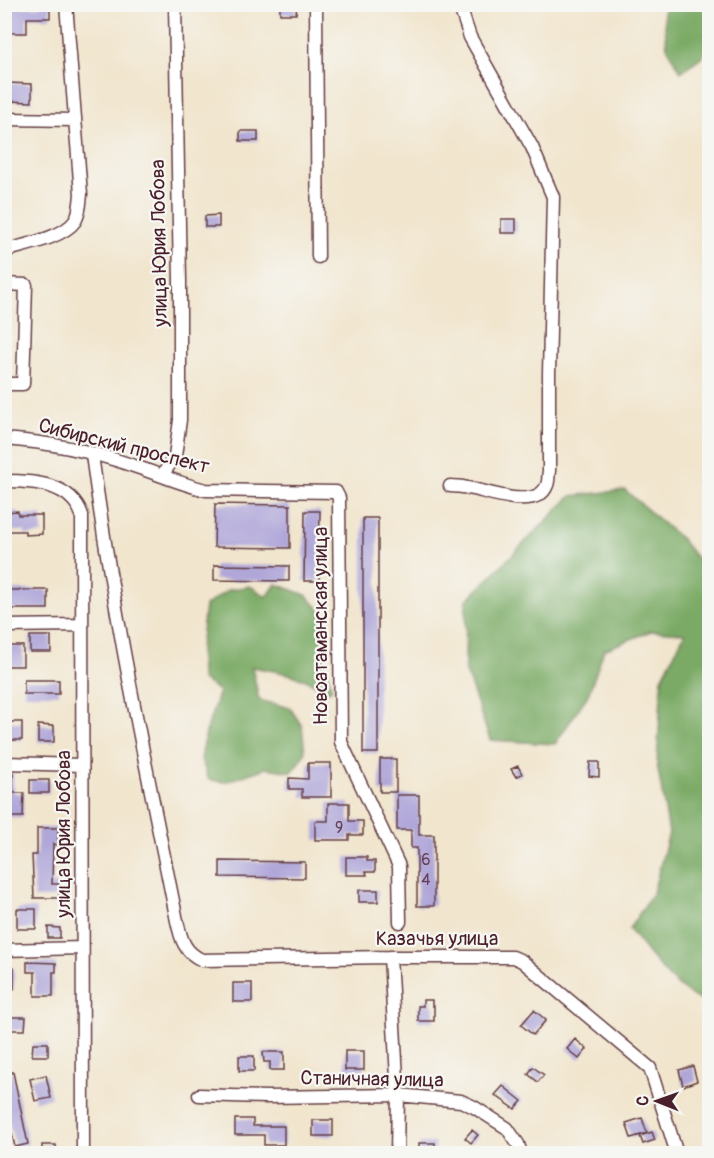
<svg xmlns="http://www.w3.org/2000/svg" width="714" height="1158" font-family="Pangolin,sans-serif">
<rect width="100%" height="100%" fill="#f6f6f2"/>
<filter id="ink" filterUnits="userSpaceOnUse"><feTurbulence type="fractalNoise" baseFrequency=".0167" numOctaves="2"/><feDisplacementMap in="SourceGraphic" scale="12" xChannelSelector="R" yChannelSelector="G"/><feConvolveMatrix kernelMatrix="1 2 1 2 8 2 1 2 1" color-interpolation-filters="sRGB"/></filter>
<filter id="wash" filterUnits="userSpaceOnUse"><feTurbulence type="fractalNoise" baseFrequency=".008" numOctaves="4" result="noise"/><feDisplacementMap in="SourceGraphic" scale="24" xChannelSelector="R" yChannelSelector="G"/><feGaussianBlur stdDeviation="1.35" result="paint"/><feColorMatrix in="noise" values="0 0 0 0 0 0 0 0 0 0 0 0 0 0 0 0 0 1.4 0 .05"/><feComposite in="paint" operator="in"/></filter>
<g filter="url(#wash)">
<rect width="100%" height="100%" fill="#f1e5cd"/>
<path fill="#7aaa65" stroke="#626448" stroke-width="1.5" d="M663 5H708L706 51 700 58 681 72 667 47Z
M625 490 681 539 709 574V1004C674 992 652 957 629 929L653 893 669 833 657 764 662 678 685 633 651 631 604 650 588 695 555 744 490 740 465 669 466 601 571 496Z
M276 584 306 595 322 612V651L332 689 325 692C306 675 277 671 252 667L259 700 290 708 302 726 305 753 292 772 266 768 225 782 209 780 201 759 206 732 219 691 201 679 200 648 205 606 228 590 250 586 267 597Z"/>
<g id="blocks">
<path fill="#b0a7d9" d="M39 4H50V18H27V33H6L7 7H39Z
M280 4H297L296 14H280Z
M8 83 32 84V102L8 101Z
M240 131H258V141H240Z
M219 215V227H205V216Z
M501 219H516V233H501Z
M215 504 290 505V548L214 547Z
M18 511V515H42V534L25 535V531H4V512Z
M305 511H320L319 581H304Z
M363 518H378V753H363Z
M214 565 289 566V581L214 580Z
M4 590H48V609H4Z
M30 636H51V652H30Z
M4 646H23V666H4Z
M24 680H59V694H24Z
M5 722H22V740H5Z
M38 725 54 726V742H38Z
M380 759H396V792H380Z
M590 762H599V777L589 776Z
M308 763H331V797H302V789H289V778L308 779Z
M518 766 522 774 516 777 511 769Z
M4 773H13V793H24L23 817H4Z
M30 780H49V793H30Z
M397 795H419V835H434V906H417V848H411V830H397Z
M328 803H349V821H363V835H349V840H315V821H328Z
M37 828H58V845L53 844 52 884H59V898H34L32 855H37Z
M346 857H367V861H375V872H366L367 875H346Z
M220 861 305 862V878L220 877Z
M359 890H378V902H359Z
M17 909H36V929H17Z
M48 927 60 928V938H48Z
M27 962 56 963V972H53V996H35V972H27Z
M4 967 14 968V989H4Z
M233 983H252V1002H233Z
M423 1000H432V1006H434V1021H418V1006H423Z
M534 1010 546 1020 533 1035 521 1025Z
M8 1017H26L25 1030H8Z
M575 1039 587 1049 579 1059 567 1049Z
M33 1043H48V1056H32Z
M345 1051H364V1070H345Z
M263 1052H284V1070H270V1062H264Z
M239 1056H254V1071H239Z
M693 1066 697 1081 683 1086 679 1070Z
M533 1067 544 1075 538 1082 528 1074Z
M13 1072 28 1144 15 1147 4 1100V1074Z
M46 1075 51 1098 35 1101 30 1079Z
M503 1086 522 1101 515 1109 495 1095Z
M642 1118 647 1133 631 1138 626 1123Z
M235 1119H253V1126H284V1145H264V1135H235Z
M313 1120H333V1136H313Z
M472 1130 478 1135 471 1143 465 1138Z
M652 1132 655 1140 643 1144 640 1136Z
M419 1143H435V1154H419Z
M710 1144V1154H700L698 1148Z
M42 1145H56V1153H42Z"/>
</g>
</g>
<g filter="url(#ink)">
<use href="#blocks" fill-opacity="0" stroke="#633d43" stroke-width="1.5"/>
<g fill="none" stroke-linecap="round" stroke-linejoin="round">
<g stroke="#633d43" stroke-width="15">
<path id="minor" d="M316 4 318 257
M4 119 75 120
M4 251C24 245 63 238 75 221 80 213 80 203 81 194L66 4
M4 284 26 285 23 384H4
M4 439C47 442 91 451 131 465 156 473 180 484 206 490L336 492 339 498 341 742 399 866 400 922
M92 455C113 611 146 766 177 921 181 939 184 952 202 960L390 957H513L522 961 650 1068 677 1154
M162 476 175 456 180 420V281L175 4
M4 481C33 481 71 483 82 515L83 1154
M450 486C457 486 465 487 473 489 491 493 538 510 547 485 549 481 548 475 549 471V374L553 197 532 147 470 37 459 4
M4 626 82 625
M4 763 82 765
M4 950 82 948
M390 957 398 1095 397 1154
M199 1095 267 1097 398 1095 461 1101 474 1107 507 1128 518 1144 521 1154"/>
</g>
<use href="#minor" stroke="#fff" stroke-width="12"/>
</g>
</g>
<g text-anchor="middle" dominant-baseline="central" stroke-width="4.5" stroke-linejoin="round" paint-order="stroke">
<g font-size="16" fill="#644156">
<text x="339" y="828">9</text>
<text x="426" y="860">6</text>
<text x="426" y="880">4</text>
</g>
<g font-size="20" fill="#4a1f2b" stroke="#f6f6f2">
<text transform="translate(159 243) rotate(-91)">улица Юрия Лобова</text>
<text transform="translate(124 446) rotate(14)">Сибирский проспект</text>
<text transform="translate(320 626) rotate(-90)">Новоатаманская улица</text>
<text transform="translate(63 834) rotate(-90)">улица Юрия Лобова</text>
<text x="437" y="938">Казачья улица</text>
<text transform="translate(372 1079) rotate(1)">Станичная улица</text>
</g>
</g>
<rect width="714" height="1158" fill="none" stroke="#f6f6f2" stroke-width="24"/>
<g transform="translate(657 1101) rotate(271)" stroke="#f6f6f2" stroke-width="4.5" paint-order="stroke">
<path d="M0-4.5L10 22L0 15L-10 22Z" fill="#4a1f2b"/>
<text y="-9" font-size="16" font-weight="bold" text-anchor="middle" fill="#4a1f2b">С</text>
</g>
</svg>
